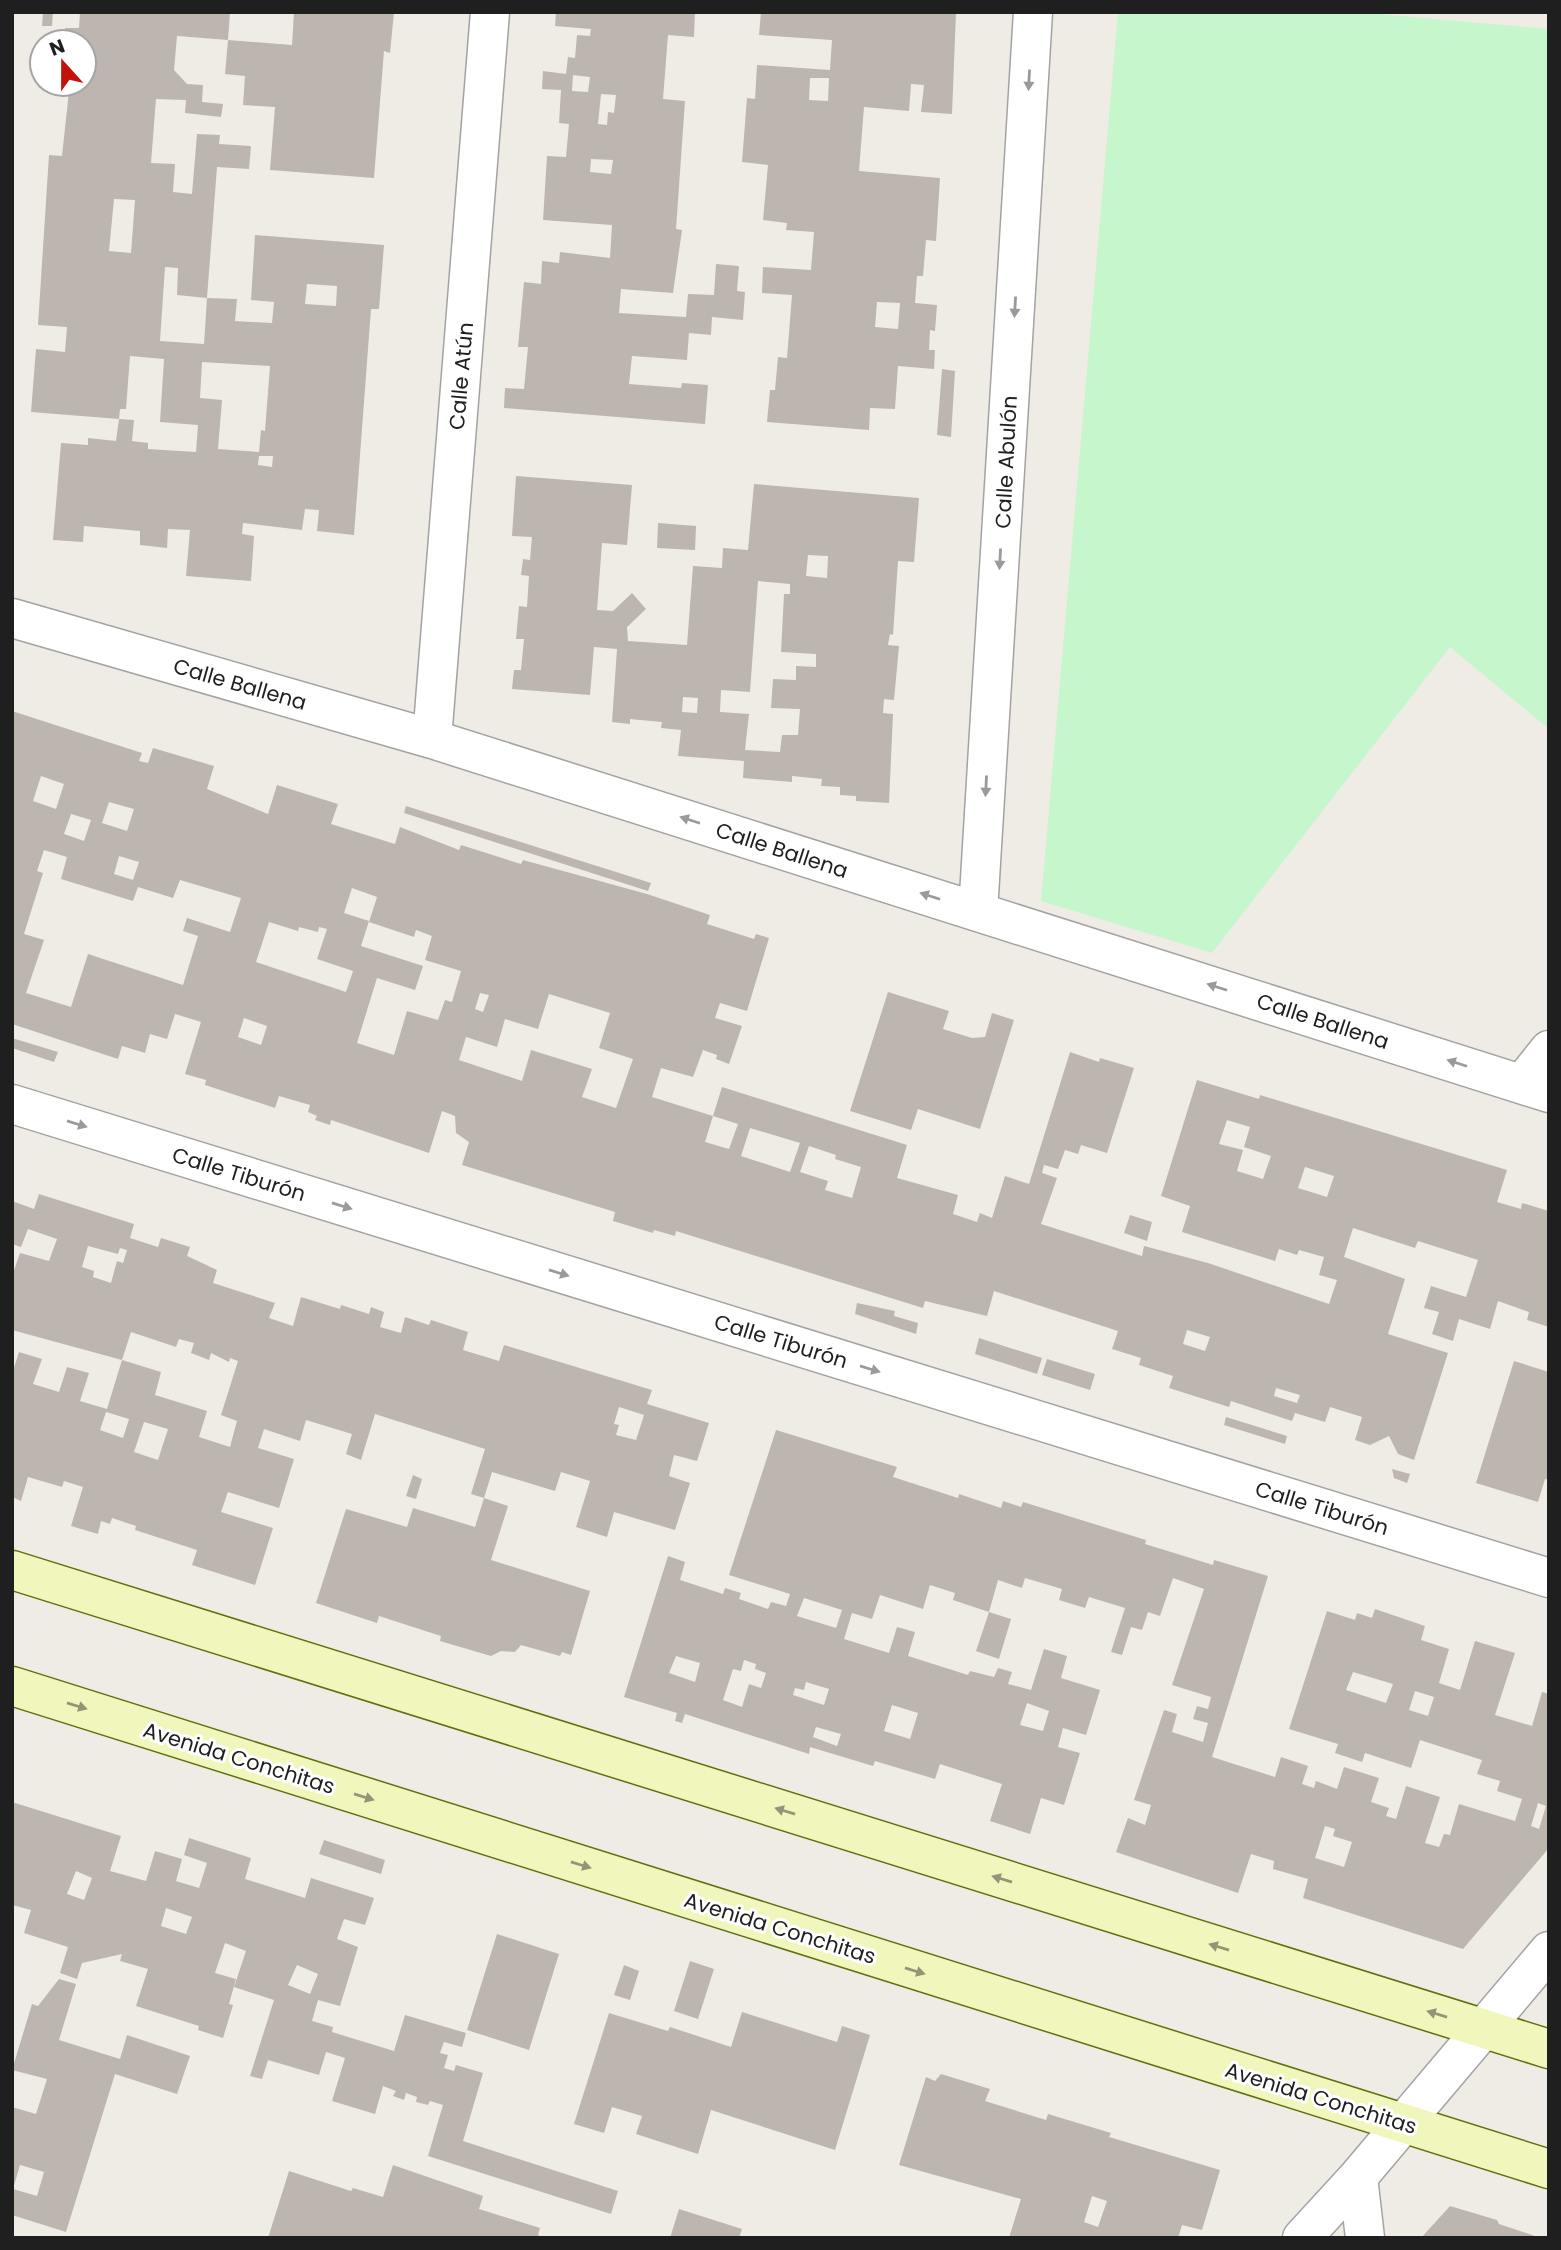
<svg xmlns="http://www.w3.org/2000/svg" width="1561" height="2250" font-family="Poppins,sans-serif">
<rect width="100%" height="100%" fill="#efece6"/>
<path fill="#c6f6cb" d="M1118 12H1356L1549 29V729L1450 647 1212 953 1041 901Z"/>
<path fill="#bcb6af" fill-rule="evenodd" d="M43 12H53L52 26H42Z
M80 12H230L228 40 177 36 174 70 187 84 203 85 202 102 223 104 221 117 185 113 186 100 156 99 151 163 175 164 173 192 192 194 197 134 220 135 219 144 251 146 249 169 217 167 207 298 237 299 235 321 272 323 274 302 251 300 255 235 384 245 379 309H371L354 535 317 531 319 510 305 509 302 530 243 523 242 534 254 536 251 581 186 576 190 530 168 529 167 548 140 545V531L84 526 83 542 53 540 61 443 88 445V438L116 441 119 419 134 420 132 441 148 443V449L196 452 198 425 160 422 164 359 130 356 126 409H120L119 419 31 412 36 349 65 352 67 327 38 325 49 155 62 156 69 91 72 92V84H84V42H64L65 28H79ZM114 199 135 200 131 253 109 251ZM165 267 178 268 177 295 207 298 204 344 160 341ZM307 284 337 286 336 306 305 304ZM202 362 270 366 265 431 261 430 259 452 218 449 222 400 200 398ZM259 456H273L272 467 258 465Z
M294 12H394L390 53 384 51 374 178 270 170 275 107 243 105 245 76 225 74 228 40 292 45Z
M556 12H695L694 37 668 35 663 99 685 101 676 229 682 230 673 293 621 289 619 313 686 317 688 294 714 295 716 264 739 266 737 291 745 292 743 320 712 317 711 335 689 333 687 360 632 356 629 384 681 388 682 383 708 385 705 424 504 408 505 388 524 389 528 347H518L524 282 541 284 542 261 559 263 560 252 610 258 612 225 543 220 547 156 566 157 569 124 559 123 561 90 542 89 543 71 566 74 568 57 575 58 577 35 590 36 591 29 555 26ZM573 75 590 77 588 92 572 91ZM601 94 616 95 614 113 608 112 607 125 598 124ZM591 159 613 160 611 174 590 172Z
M761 12H956L952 114 921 112 924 85 911 84 909 111 864 107 859 171 940 178 936 241 926 240 923 276H917L915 303 937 305 935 331 930 330 929 350H935L934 369 898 366 895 409 870 408 869 430 767 422 770 390H775L778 357 787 358 792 295 762 293 763 267 811 270 814 232 786 230 787 223 763 220 768 165 742 162 747 98 755 99 757 65 830 70 832 40 759 35ZM810 78H829L828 101 809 100ZM877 302 900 303 898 329 875 327Z
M942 369 955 371 951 437 937 435Z
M516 476 632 485 627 545 602 543 597 610 613 611 632 593 646 609 627 627 628 641 687 645 693 566 722 568 723 548 748 550 754 484 919 498 914 562 898 561 893 635 890 634 888 645 899 646 894 700 884 699 883 713 893 714 889 803 856 801V796L840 795V787L821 786 822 779 792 776V782L743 778 744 761 678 756 681 730 661 728 662 722 630 719V724L612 722 617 649 594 647 590 695 512 689 514 670H521L524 639H516L519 606 527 607 529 576 521 575 523 559 530 560 532 537 512 536ZM808 555 828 556 827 578 806 576ZM758 581 790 584V594H784L781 652 816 654V667L796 666V680L773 679 771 708 800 709 798 735H782L780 752 745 750 749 714 720 712 721 690 750 692ZM683 697 698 698 697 713 682 712Z
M658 523 696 526 695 550 657 548Z
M12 711 142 753 139 761 148 763 153 748 214 766 207 789 268 814 277 785 338 804 331 824 395 844 400 827 459 850 461 845 521 864 523 860 647 894 710 915 707 924 754 939 756 934 769 938 747 1011 720 1003 715 1018 742 1026 729 1064 716 1059 717 1055 703 1050 693 1077 661 1068 652 1097 713 1116 705 1142 729 1149 738 1124 713 1116 722 1087 907 1145 897 1178 958 1195 953 1214 977 1222 980 1213 992 1218 1005 1176 1029 1184 1070 1052 1099 1062 1100 1058 1134 1068 1107 1153 1081 1145 1078 1154 1065 1150 1058 1169 1044 1165 1042 1173 1057 1178 1041 1224 1142 1256 1144 1246 1208 1263 1329 1304 1337 1280 1319 1275 1324 1257 1299 1250 1297 1255 1279 1249 1275 1261 1182 1232 1190 1206 1161 1196 1197 1080 1259 1099 1260 1095 1507 1170 1497 1202 1521 1209 1522 1203 1549 1211V1327L1527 1320 1529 1312 1498 1301 1490 1329 1459 1319 1453 1341 1432 1334 1439 1312 1424 1308 1431 1286 1466 1297 1478 1260 1418 1241 1415 1248 1353 1228 1344 1257 1405 1279 1388 1334 1448 1353 1414 1460 1398 1454 1389 1436 1370 1445 1355 1440 1362 1417 1330 1407 1325 1422 1295 1413 1292 1421 1231 1401 1229 1407 1169 1388 1173 1376 1139 1365 1141 1358 1112 1349 1118 1331 994 1291 987 1316 925 1301 923 1308 676 1231 675 1236 654 1230 653 1233 613 1221 615 1212 462 1165 469 1142 456 1133 455 1116 442 1111 429 1153 331 1120 330 1125 315 1120 317 1116 308 1112 310 1105 279 1096 275 1108 205 1085 206 1080 185 1074 201 1022 175 1014 167 1039 150 1034 145 1053 122 1046 118 1059 12 1024ZM41 776 64 784 56 809 33 801ZM109 802 134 809 127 831 102 823ZM71 814 91 820 84 841 64 834ZM44 850 67 857 61 879 133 901 138 887 173 898 180 880 241 898 230 932 187 918 183 931 198 936 183 985 88 954 71 1007 26 993 44 940 24 934 43 873 37 871ZM119 856 139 862 133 880 114 874ZM352 888 377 897 369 922 414 937 416 930 432 936 425 960 461 971 452 1002 445 1000 438 1020 407 1011 394 1055 357 1043 377 978 415 990 423 966 361 946 369 921 344 913ZM269 922 298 931 299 927 318 932 319 927 327 929 317 959 353 971 346 992 256 962ZM480 993 489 995 483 1012 475 1009ZM549 994 610 1013 599 1048 633 1059 616 1108 582 1097 592 1069 531 1050 522 1081 459 1060 466 1037 497 1047 505 1019 538 1029ZM244 1018 267 1026 261 1045 238 1037ZM1227 1120 1250 1127 1244 1147 1271 1156 1263 1179 1237 1171 1243 1150 1219 1144ZM750 1128 800 1143 790 1172 741 1156ZM809 1146 836 1155 835 1159 861 1167 852 1198 825 1190 828 1181 800 1172ZM1305 1167 1334 1176 1327 1197 1298 1188ZM1187 1330 1210 1337 1205 1351 1183 1344ZM1276 1388 1300 1395 1297 1403 1274 1396Z
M406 806 651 883 648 891 404 813Z
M888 992 949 1011 943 1029 972 1038 985 1037 992 1013 1014 1020 980 1129 918 1109 911 1130 850 1111Z
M12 1038 58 1052 54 1062 12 1048Z
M39 1194 134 1224 130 1238 158 1247 161 1238 190 1247 187 1256 217 1270 213 1283 275 1303 269 1318 293 1326 301 1297 340 1309 341 1305 369 1314 371 1307 384 1312 380 1327 401 1333 405 1317 429 1325 431 1320 468 1332 463 1350 499 1361 504 1345 652 1390 647 1404 709 1423 697 1461 674 1455 669 1476 690 1483 675 1530 614 1512 607 1537 576 1527 590 1481 561 1472 555 1491 492 1472 484 1498 471 1494 485 1449 375 1414 361 1460 346 1454 352 1434 306 1420 300 1441 264 1429 258 1448 294 1459 279 1508 228 1492 221 1512 273 1528 255 1585 192 1565 197 1550 135 1530 136 1526 112 1518 110 1524 101 1521 98 1534 71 1526 83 1487 64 1481 62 1487 28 1477 21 1501 12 1497V1374L19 1352 42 1359 33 1384 59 1392 67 1367 89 1373 80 1401 107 1409 122 1360 12 1330V1276L20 1253 49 1261 57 1239 28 1229 21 1247 12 1244V1201L34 1209ZM88 1246 118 1254 120 1248 127 1250 123 1263 117 1261 111 1283 93 1277 94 1271 82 1267ZM131 1332 176 1347 179 1339 194 1343 191 1353 209 1360 211 1353 229 1362 230 1358 238 1361 221 1415 237 1421 230 1447 199 1437 207 1411 155 1395 161 1372 122 1360ZM619 1407 644 1415 636 1440 616 1435 619 1425 614 1424ZM106 1412 129 1419 123 1438 100 1430ZM144 1422 168 1429 158 1460 134 1452Z
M1130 1215 1152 1222 1147 1241 1124 1233Z
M857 1303 895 1311 894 1316 918 1323 916 1334 855 1314Z
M979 1338 1042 1358 1037 1374 975 1354Z
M1047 1359 1095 1374 1090 1390 1042 1375Z
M1514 1361 1549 1372V1480L1545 1479 1538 1502 1476 1483Z
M1226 1417 1287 1436 1285 1444 1224 1425Z
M776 1430 897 1467 893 1477 958 1498 959 1494 1001 1508 1003 1501 1021 1507 1023 1502 1146 1540 1145 1544 1213 1565 1214 1560 1268 1576 1212 1757 1275 1777 1281 1757 1308 1766 1302 1784 1314 1788 1316 1781 1337 1789 1344 1767 1379 1778 1371 1802 1389 1808 1386 1816 1396 1819 1406 1786 1440 1797 1425 1843 1439 1847 1444 1834 1450 1835 1459 1804 1515 1821 1522 1799 1497 1791 1500 1781 1477 1774 1482 1760 1420 1740 1411 1768 1365 1753 1362 1762 1335 1753 1338 1744 1289 1729 1327 1611 1355 1620 1357 1613 1372 1618 1375 1609 1425 1626 1421 1640 1449 1649 1439 1683 1460 1690 1475 1641 1515 1653 1495 1715 1532 1726 1542 1692 1549 1694V1848L1463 1949 1303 1898 1308 1879 1273 1869 1274 1861 1251 1854 1238 1893 1116 1852 1128 1818 1145 1825 1151 1805 1134 1800 1164 1710 1177 1714 1172 1732 1203 1742 1208 1723 1193 1719 1197 1706 1208 1709 1211 1697 1172 1685 1204 1589 1173 1578 1160 1616 1148 1612 1142 1630 1131 1627 1122 1655 1111 1652 1125 1608 1089 1597 1085 1608 1059 1600 1062 1589 1025 1578 1022 1588 998 1580 989 1612 1011 1619 999 1659 976 1651 989 1612 953 1600 955 1593 930 1585 923 1609 880 1595 872 1619 852 1613 844 1639 889 1653 897 1627 915 1632 908 1656 968 1675 970 1671 994 1677 998 1668 1012 1672 1008 1684 1031 1690 1044 1649 1067 1656 1061 1678 1100 1690 1086 1735 1063 1728 1058 1747 1080 1753 1064 1805 1041 1798 1030 1834 990 1821 1002 1784 940 1764 935 1779 875 1761 873 1766 810 1747 809 1754 685 1714 682 1723 675 1721 677 1713 624 1697 668 1556 685 1562 680 1580 723 1594 725 1588 741 1593 739 1599 768 1609 771 1602 786 1606 790 1594 729 1575ZM804 1598 842 1610 836 1628 797 1616ZM676 1656 700 1663 695 1682 669 1673ZM744 1660 756 1664 755 1669 766 1673 761 1688 749 1684 742 1707 723 1700 733 1669 741 1671ZM1353 1672 1393 1684 1386 1703 1346 1690ZM806 1682 829 1689 824 1705 793 1695 795 1688 804 1690ZM1415 1691 1434 1697 1428 1716 1409 1710ZM1027 1703 1049 1711 1043 1731 1020 1725ZM892 1705 918 1713 910 1739 884 1731ZM816 1727 841 1734 837 1746 813 1737ZM1538 1803 1546 1806 1539 1829 1531 1826ZM1325 1826 1335 1829 1333 1836 1352 1842 1344 1867 1315 1858Z
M1392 1469 1410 1474 1407 1483 1394 1478Z
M413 1475 422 1479 416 1499 406 1496Z
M484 1498 508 1506 491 1560 590 1591 571 1655 562 1652 560 1656 521 1645 515 1652 501 1651 491 1656 440 1641 441 1636 379 1616 377 1623 316 1603 346 1509 407 1527 413 1508 475 1527Z
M12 1802 121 1836 110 1871 146 1881 155 1851 182 1859 176 1881 199 1888 207 1863 184 1855 189 1838 251 1858 245 1879 305 1898 311 1878 374 1898 365 1925 344 1919 337 1939 358 1947 340 2006 318 2000 312 2021 333 2027 332 2032 394 2051 405 2015 466 2033 462 2047 444 2042 440 2053 448 2055 444 2068 454 2071 456 2065 483 2073 463 2141 618 2191 611 2214 428 2156 443 2105 430 2101 428 2105 416 2102 417 2097 406 2093 404 2100 393 2096 396 2091 383 2086 375 2114 332 2101 345 2058 326 2052 319 2075 268 2060 262 2079 250 2076 274 2000 234 1987 246 1951 225 1943 215 1973 236 1979 229 2004 233 2005 223 2038 198 2030 199 2026 136 2006 148 1969 120 1961 122 1954 82 1963 77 1979 60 1973 68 1947 24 1933 31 1910 12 1905ZM76 1871 92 1878 84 1900 67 1894ZM166 1908 192 1917 186 1934 161 1926ZM297 1965 318 1974 310 1994 288 1985Z
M324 1840 385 1860 381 1874 319 1854Z
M497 1934 559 1954 529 2050 467 2030Z
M690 1961 714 1969 698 2019 674 2011Z
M624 1965 639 1971 630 2000 614 1995Z
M59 1979 76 1984 59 2040 120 2059 127 2035 190 2056 177 2094 115 2074 66 2232 12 2215V2107L36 2114 47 2079 12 2070 32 2004 38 2006ZM20 2165 44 2172 37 2196 13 2189Z
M742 2012 837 2042 842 2026 870 2035 835 2150 711 2110 698 2154 636 2134 642 2116 612 2107 604 2133 574 2124 609 2013 668 2031 670 2027 731 2047Z
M941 2074 990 2089 985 2101 1046 2120 1048 2114 1111 2133 1109 2137 1220 2170 1202 2230 1182 2225 1178 2238H1009L1021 2199 899 2165 926 2077 935 2081ZM1092 2196 1107 2201 1098 2227 1084 2222Z
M393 2165 483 2196 479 2209 540 2228 538 2235 545 2238H268L289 2171 351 2191 353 2188 383 2197Z
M1450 2206 1497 2220 1499 2224 1541 2238H1421Z
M679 2209 742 2229 739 2238H670Z"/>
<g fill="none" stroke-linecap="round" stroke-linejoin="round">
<g stroke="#a3a3a3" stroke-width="41">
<path id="street" d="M12 618 432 739 1549 1093
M432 739 490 12
M978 912 1033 12
M1522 1084 1549 1050
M12 1104 1549 1578
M1358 2177 1365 2238
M1302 2238 1358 2177 1549 1951"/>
</g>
<g stroke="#61700c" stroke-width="41">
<path id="secondary" d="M12 1570 1549 2049
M12 1686 1549 2169"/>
</g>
<use href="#street" stroke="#fff" stroke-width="38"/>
<use href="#secondary" stroke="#f1f6bd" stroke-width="38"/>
</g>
<defs><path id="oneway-solid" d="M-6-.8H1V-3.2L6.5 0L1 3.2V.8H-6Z" transform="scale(1.75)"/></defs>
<g fill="#9a9a9a">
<use href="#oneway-solid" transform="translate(1029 80) rotate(93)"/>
<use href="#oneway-solid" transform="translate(1015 307) rotate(93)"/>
<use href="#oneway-solid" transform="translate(1000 559) rotate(93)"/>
<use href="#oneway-solid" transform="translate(986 786) rotate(93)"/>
<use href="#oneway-solid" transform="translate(690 820) rotate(-162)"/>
<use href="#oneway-solid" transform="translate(930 896) rotate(-162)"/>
<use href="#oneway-solid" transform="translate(1217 987) rotate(-162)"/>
<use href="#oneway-solid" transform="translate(1457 1063) rotate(-162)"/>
<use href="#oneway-solid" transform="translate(77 1124) rotate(17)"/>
<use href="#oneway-solid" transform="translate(342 1206) rotate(17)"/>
<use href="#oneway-solid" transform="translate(559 1273) rotate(17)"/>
<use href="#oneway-solid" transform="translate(870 1369) rotate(17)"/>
</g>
<g fill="#929576">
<use href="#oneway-solid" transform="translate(77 1706) rotate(17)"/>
<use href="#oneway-solid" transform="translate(364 1797) rotate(17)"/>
<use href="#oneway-solid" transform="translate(785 1811) rotate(-163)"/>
<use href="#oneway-solid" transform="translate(581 1865) rotate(17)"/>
<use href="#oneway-solid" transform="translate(1002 1879) rotate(-163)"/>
<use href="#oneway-solid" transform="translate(1219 1947) rotate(-163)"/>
<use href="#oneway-solid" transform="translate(915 1971) rotate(17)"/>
<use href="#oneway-solid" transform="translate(1437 2014) rotate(-163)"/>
</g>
<g text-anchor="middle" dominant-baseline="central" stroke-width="6" stroke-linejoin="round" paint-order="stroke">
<g font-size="21" fill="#1f1f1f" stroke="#fff">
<text transform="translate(461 376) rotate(-85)">Calle Atún</text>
<text transform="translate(1006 462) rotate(-87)">Calle Abulón</text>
<text transform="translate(240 684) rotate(16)">Calle Ballena</text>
<text transform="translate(782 850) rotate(18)">Calle Ballena</text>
<text transform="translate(1323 1021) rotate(18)">Calle Ballena</text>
<text transform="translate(239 1174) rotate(17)">Calle Tiburón</text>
<text transform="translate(781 1341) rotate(17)">Calle Tiburón</text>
<text transform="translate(1322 1508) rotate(17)">Calle Tiburón</text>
<text transform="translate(239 1758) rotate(17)">Avenida Conchitas</text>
<text transform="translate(780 1928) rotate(17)">Avenida Conchitas</text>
<text transform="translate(1321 2098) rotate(17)">Avenida Conchitas</text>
</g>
</g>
<rect width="1561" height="2250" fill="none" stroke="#1f1f1f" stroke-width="28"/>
<g transform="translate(63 63) rotate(339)"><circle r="33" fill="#ffffff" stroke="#a5a5a5" stroke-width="2"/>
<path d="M0-5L12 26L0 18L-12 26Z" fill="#c1130c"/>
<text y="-10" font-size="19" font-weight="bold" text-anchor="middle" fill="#1f1f1f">N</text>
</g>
</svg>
